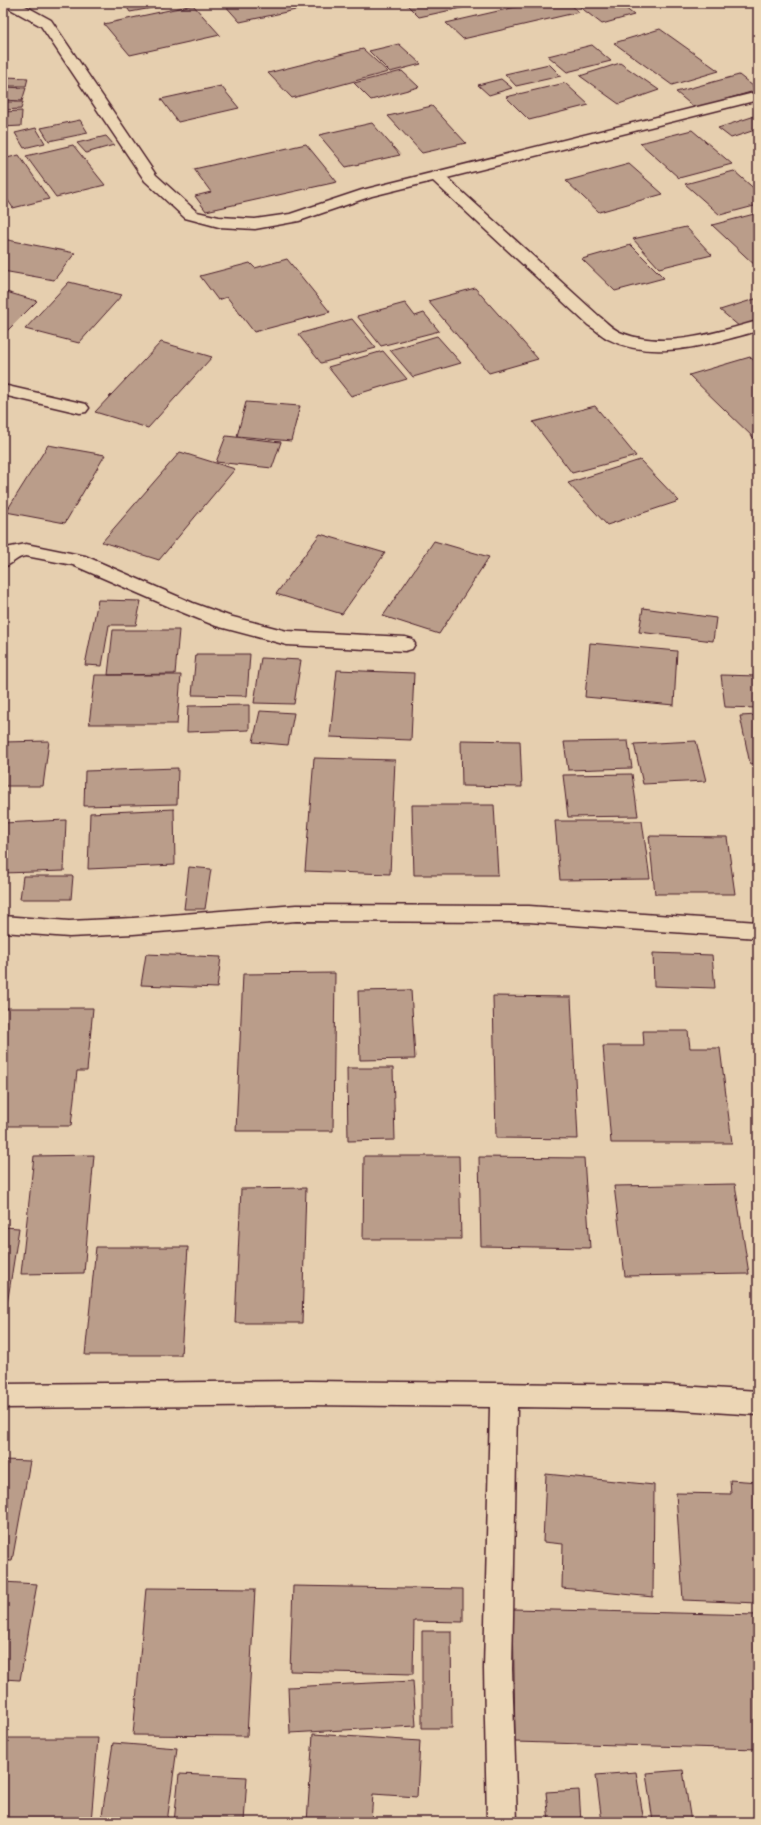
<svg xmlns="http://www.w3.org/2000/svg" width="761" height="1825" font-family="Mynerve,sans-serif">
<rect width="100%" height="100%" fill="#e6cfaf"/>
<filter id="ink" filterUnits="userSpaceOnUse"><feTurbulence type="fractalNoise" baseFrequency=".025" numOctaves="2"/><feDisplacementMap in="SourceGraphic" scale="8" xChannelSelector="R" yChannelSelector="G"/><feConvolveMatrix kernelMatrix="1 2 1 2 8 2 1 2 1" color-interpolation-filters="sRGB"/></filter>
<g filter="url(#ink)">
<path fill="#ba9d8a" stroke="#4a1f2b" d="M124 3H173L174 4 130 12Z
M223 3H328L240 22Z
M405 3H484L419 17Z
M533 3H569L579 12 463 39 446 23Z
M575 3H619L634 15 602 24Z
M193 5 220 35 130 55 104 24Z
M660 29 719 71 672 85 614 43Z
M399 44 421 64 390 72 369 51Z
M592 45 611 61 567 72 548 56Z
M363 49 388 72 292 98 268 73Z
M620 63 659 90 619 104 580 76Z
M549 64 561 76 516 86 505 74Z
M402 71 419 87 371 100 354 83Z
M739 75 758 90 695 108 676 92Z
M6 77 28 78 26 86H4Z
M501 79 512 88 489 95 478 85Z
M565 83 589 105 529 120 506 97Z
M221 86 239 108 178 122 161 99Z
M4 87 26 88 22 101 3 100Z
M3 102H23L21 109 3 110Z
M432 106 466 143 422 153 388 116Z
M22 111 21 126 3 127V112Z
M758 115V129L731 138 718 128Z
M80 120 88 133 49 141 41 128Z
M372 123 400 155 346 167 319 135Z
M36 128 45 143 24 148 15 133Z
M692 130 732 164 679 178 640 143Z
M106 136 114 145 86 153 77 143Z
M306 144 337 182 206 211 195 196 211 192 194 169Z
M73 145 105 185 56 197 26 156Z
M19 155 49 199 13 208 3 193V159Z
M629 164 663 194 599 212 566 181Z
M734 171 758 192V205L720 215 685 184Z
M758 213V268L712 225Z
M686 227 712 255 659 268 633 239Z
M3 239 75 253 54 280 3 271Z
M631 245 664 278 615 291 582 259Z
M287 259 330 312 254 332 227 297 218 300 200 276 250 263 255 268Z
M69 282 122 295 79 343 25 329Z
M475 288 538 359 489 373 428 301Z
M3 291 37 301 5 333 3 332Z
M758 298V322L740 327 720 310Z
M405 303 415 316 424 313 439 331 381 346 357 316Z
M352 319 376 348 321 363 298 334Z
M437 336 461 363 413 377 390 350Z
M161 342 212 357 148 428 95 412Z
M383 351 407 379 351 396 328 367Z
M750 357 758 364V442L689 375Z
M246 402 300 406 291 441 237 436Z
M595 406 636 456 572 473 533 422Z
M226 436 281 442 272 468 216 462Z
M48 445 105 455 65 523 6 512Z
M180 452 235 469 159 560 102 542Z
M640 460 679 501 607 525 568 483Z
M320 534 385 553 342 614 276 594Z
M434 541 489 557 439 634 383 616Z
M98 600 141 601 136 625H109L102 666 85 665Z
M643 608 716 618 713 641 639 632Z
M113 630H179L175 674 108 675Z
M590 643 677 651 674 705 585 697Z
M196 654H250L247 696 192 695Z
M261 658 301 660 294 704 254 703Z
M337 670 414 673 411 740 330 737Z
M95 675H181L177 724H89Z
M721 675 758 676V708L725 707Z
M249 705V730L187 732 188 706Z
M260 711 294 713 288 745 253 742Z
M758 715V763L750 764 740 716Z
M461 740 520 741 522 787 462 786Z
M49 741 43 786H3V742Z
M628 741 632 768 568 770 564 742Z
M696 741 706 781 643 784 634 744Z
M314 758 395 760 390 874 305 871Z
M178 768 177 804 84 806 85 771Z
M632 774 638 816 568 817 563 775Z
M412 805H494L498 875H414Z
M174 809 175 865 88 869 90 813Z
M66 820 64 871 3 873V823Z
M555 821H642L650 879 560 880Z
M649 836 727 837 735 894H655Z
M189 867 211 869 205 909H184Z
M23 876H73L71 899H20Z
M653 953 712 955 715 988 654 986Z
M146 954 221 957 217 988 141 985Z
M335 973 333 1131H236L243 974Z
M411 990 415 1059 360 1060 358 991Z
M493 996 571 997 578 1139 496 1138Z
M3 1008H93L87 1071H77L71 1126H3Z
M643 1031H688L690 1048H720L732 1143H611L603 1046H644Z
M347 1068H393L395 1140 348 1141Z
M94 1155 84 1273 21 1274 34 1156Z
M364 1156H459L461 1239H363Z
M479 1157 584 1158 590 1248 481 1246Z
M735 1184 749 1274 625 1276 614 1186Z
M306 1188 302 1323H235L241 1189Z
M3 1227 19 1228 4 1324H3Z
M96 1247H188L181 1355H85Z
M3 1460 30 1461 12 1561H3Z
M546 1474 654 1485 653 1597 562 1588 563 1544 543 1542Z
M730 1480 758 1482V1603L683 1600 676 1493 731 1494Z
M3 1582 37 1584 20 1680 3 1679Z
M293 1586 463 1589V1622L414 1621 413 1674 290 1671Z
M146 1588 255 1589 247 1736 133 1735Z
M513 1609 758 1615V1749L515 1742Z
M422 1631H451L452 1728H422Z
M413 1681 416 1726 290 1733 288 1687Z
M313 1734 420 1741 417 1797 373 1794 371 1822H307Z
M3 1738H98L91 1822H3Z
M113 1743 177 1748 167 1822H101Z
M683 1770 691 1822H653L646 1773Z
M636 1772 644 1822H602L596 1775Z
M179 1774 247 1777 244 1822H174Z
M579 1790 581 1822H549L546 1792Z"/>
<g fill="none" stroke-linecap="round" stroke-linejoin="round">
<g stroke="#4a1f2b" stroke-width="3">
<path id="minor" d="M3 3H20L51 20 156 175 197 212 219 217 255 219 290 214 362 190 758 92V100L447 178 600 317C607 323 614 330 622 333 666 350 716 332 758 321V331C712 343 654 363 608 339 601 335 595 329 588 325L433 181 372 196 299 221 255 229 219 227 185 218 145 181 41 26 5 6Z
M3 385 86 404 89 408 86 412 80 413 3 395Z
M26 544 85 556 193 603 229 616 287 631 405 637 412 639 415 644 412 649 405 651 287 645 216 626 179 611 73 565 26 556C16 557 12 565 3 567V551L6 548Z
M296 905 529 906 758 922V938L529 922 296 921 133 934 69 937 3 932V916L69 921 133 918Z
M309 1381 666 1385 758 1391V1415L666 1409 517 1407 512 1669 517 1822H487L484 1669 490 1407 309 1405 3 1408V1384Z"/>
</g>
<use href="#minor" fill="#ecd6b5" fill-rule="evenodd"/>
</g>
</g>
<rect width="761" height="1825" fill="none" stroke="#ecd6b5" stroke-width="16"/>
<rect x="8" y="8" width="745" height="1809" fill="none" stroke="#4a1f2b" stroke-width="1.5" filter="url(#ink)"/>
</svg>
